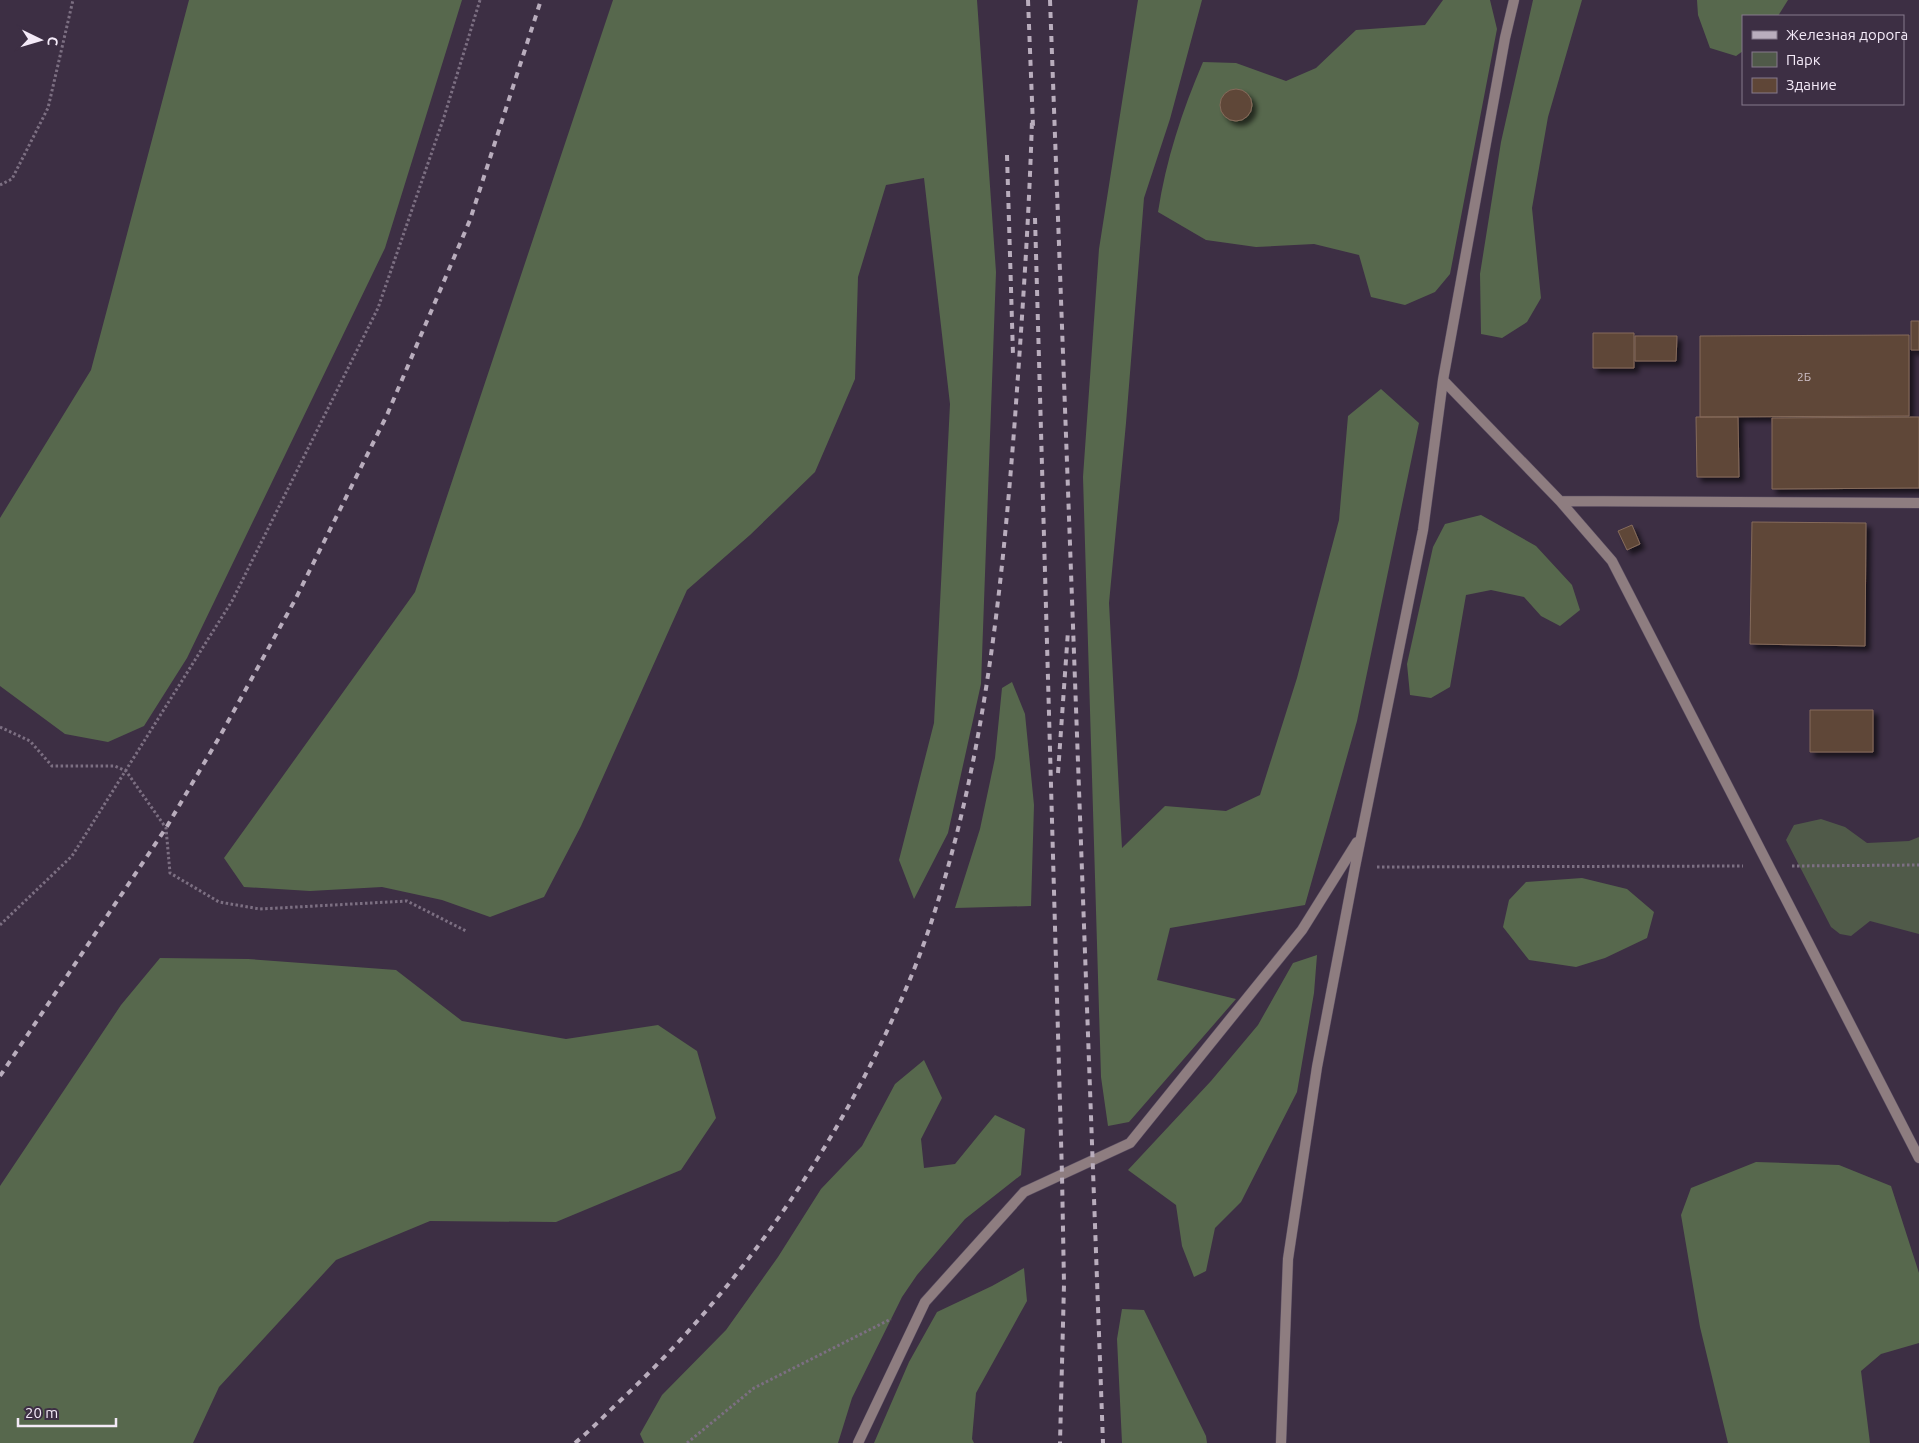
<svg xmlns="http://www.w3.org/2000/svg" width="1919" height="1443" font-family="Ubuntu,sans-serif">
<defs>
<filter id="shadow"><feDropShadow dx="4.5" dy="4.5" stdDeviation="2.5" flood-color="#0009"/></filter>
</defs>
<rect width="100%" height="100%" fill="#3d2f44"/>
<path fill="#505a49" d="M1821 819 1845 827 1867 843 1909 841 1919 837V934L1870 921 1851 936 1840 934 1831 927 1786 840 1794 825Z"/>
<path fill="#57684d" d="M189 0H462L385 248 187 658 144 726 108 742 65 734 0 686V518L91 370Z
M613 0H977L996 272 981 684 948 833 914 899 899 860 934 723 950 404 924 178 886 185 858 277 855 379 815 472 750 535 687 590 581 826 544 897 490 917 442 900 382 887 310 891 244 887 224 858 415 592Z
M1138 0H1202L1170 119 1144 198 1126 423 1109 603 1122 848 1165 806 1226 811 1260 795 1297 678 1339 520 1348 416 1381 389 1419 423 1357 721 1305 905 1170 928 1157 980 1236 999 1129 1122 1108 1126 1101 1077 1083 477 1099 249Z
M1443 0H1490L1497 29 1450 274 1435 292 1405 305 1371 297 1359 255 1314 244 1256 247 1206 240 1158 212C1166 160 1182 111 1203 62L1236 63 1286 81 1316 68 1356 30 1425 25Z
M1533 0H1582L1548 117 1532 208 1541 298 1527 322 1502 338 1481 334 1480 274 1501 142Z
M1697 0H1788L1778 16H1743V51L1736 56 1710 48 1698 15Z
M1481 515 1536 546 1572 585 1580 610 1560 626 1541 616 1524 597 1491 590 1466 595 1450 687 1431 698 1410 695 1407 664 1433 547 1445 524Z
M1012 682 1025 714 1034 805 1031 906 955 908 980 829 995 758 1002 688Z
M1582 878 1627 889 1654 912 1647 938 1605 958 1576 967 1529 960 1503 927 1509 900 1526 882Z
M1317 955 1314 993 1297 1092 1241 1202 1215 1228 1206 1271 1194 1277 1182 1246 1176 1205 1128 1170 1211 1081 1258 1025 1293 963Z
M160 958 248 959 396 970 462 1021 566 1039 658 1025 697 1051 716 1118 681 1170 556 1222 430 1221 336 1260 219 1387 193 1443H0V1186L121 1005Z
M924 1060 942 1098 921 1139 924 1168 955 1164 995 1115 1025 1129 1021 1175 965 1219 917 1275 902 1297 852 1398 838 1443H644L640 1434 662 1395 726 1330 778 1257 821 1189 862 1146 895 1084Z
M1756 1162 1839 1165 1891 1186 1919 1273V1343L1881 1354 1861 1371 1870 1443H1728L1700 1327 1681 1215 1691 1188Z
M1024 1268 1027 1301 976 1393 972 1439 974 1443H874L909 1362 937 1312 992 1286Z
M1122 1309 1144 1310 1206 1436 1207 1443H1122L1117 1339Z"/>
<path fill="#5f4637" stroke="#856b5b" filter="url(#shadow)" d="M1220 105a16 16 0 1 1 32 0a16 16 0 1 1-32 0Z
M1911 321H1919V350H1911Z
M1593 333H1634V368H1593Z
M1909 335V416L1700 417V336Z
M1635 336H1677L1676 361H1635Z
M1696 417H1738L1739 477H1697Z
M1919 417V488L1772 489V418Z
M1752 522 1866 523 1865 646 1750 644Z
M1632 525 1640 544 1627 550 1618 531Z
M1810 710H1873V752H1810Z"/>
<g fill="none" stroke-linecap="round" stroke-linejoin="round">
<g stroke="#5a4d61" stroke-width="11">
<path id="service" d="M1443 380 1560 501 1612 561 1919 1158
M1560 501 1919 503
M858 1443 925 1302 1024 1192 1130 1143 1302 930 1357 842
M1281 1443 1288 1259 1317 1067 1355 867 1423 530 1443 380 1505 38 1514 0"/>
</g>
<path stroke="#7c6f82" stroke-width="3" stroke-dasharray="2.5 2.5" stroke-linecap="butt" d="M0 185 12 179 48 108 73 0
M0 727 30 741 52 766H115L126 771 166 828 170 873 219 902 260 909 407 901 466 931
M1792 866 1919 865
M1377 867 1743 866
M0 925 72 856 232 601 378 308 444 117 480 0
M687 1443 754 1388 891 1319"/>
<use href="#service" stroke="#8e7d80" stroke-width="10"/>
<path stroke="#b9adbd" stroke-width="4" stroke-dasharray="6 6" stroke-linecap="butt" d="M1028 0 1033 126
M1050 0 1103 1443
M1007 155 1013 355
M1035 218 1062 1175 1064 1284 1060 1443
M1058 773 1068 631
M0 1076 166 828 220 736 295 600 387 415 470 220 541 0
M575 1443C592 1429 607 1413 623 1398 727 1300 812 1182 876 1054 897 1011 917 966 932 920 985 758 1002 588 1015 418 1022 319 1029 220 1032 120"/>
</g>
<g text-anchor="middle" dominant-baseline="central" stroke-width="5" stroke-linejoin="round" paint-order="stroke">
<g font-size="12" fill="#cfc1c8">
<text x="1804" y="376">2Б</text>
</g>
</g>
<rect x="1742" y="15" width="162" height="90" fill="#3d2f44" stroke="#867a8c"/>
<rect x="1752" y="31" width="25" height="8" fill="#b9adbd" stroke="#867a8c"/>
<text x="1786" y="40" font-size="15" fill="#f4eaf8">Железная дорога</text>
<rect x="1752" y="52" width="25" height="15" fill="#505a49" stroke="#867a8c"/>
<text x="1786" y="65" font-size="15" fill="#f4eaf8">Парк</text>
<rect x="1752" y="78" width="25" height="15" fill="#5f4637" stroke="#867a8c"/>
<text x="1786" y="90" font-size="15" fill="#f4eaf8">Здание</text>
<g transform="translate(40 40) rotate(95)" stroke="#3d2f44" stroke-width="4" paint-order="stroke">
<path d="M0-4L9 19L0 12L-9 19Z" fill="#f4eaf8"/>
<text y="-8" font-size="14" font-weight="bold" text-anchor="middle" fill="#f4eaf8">С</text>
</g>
<path d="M18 1418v8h98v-8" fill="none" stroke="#f4eaf8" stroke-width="2.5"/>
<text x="25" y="1418" font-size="15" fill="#f4eaf8" stroke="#3d2f44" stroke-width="4" paint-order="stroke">20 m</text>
</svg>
